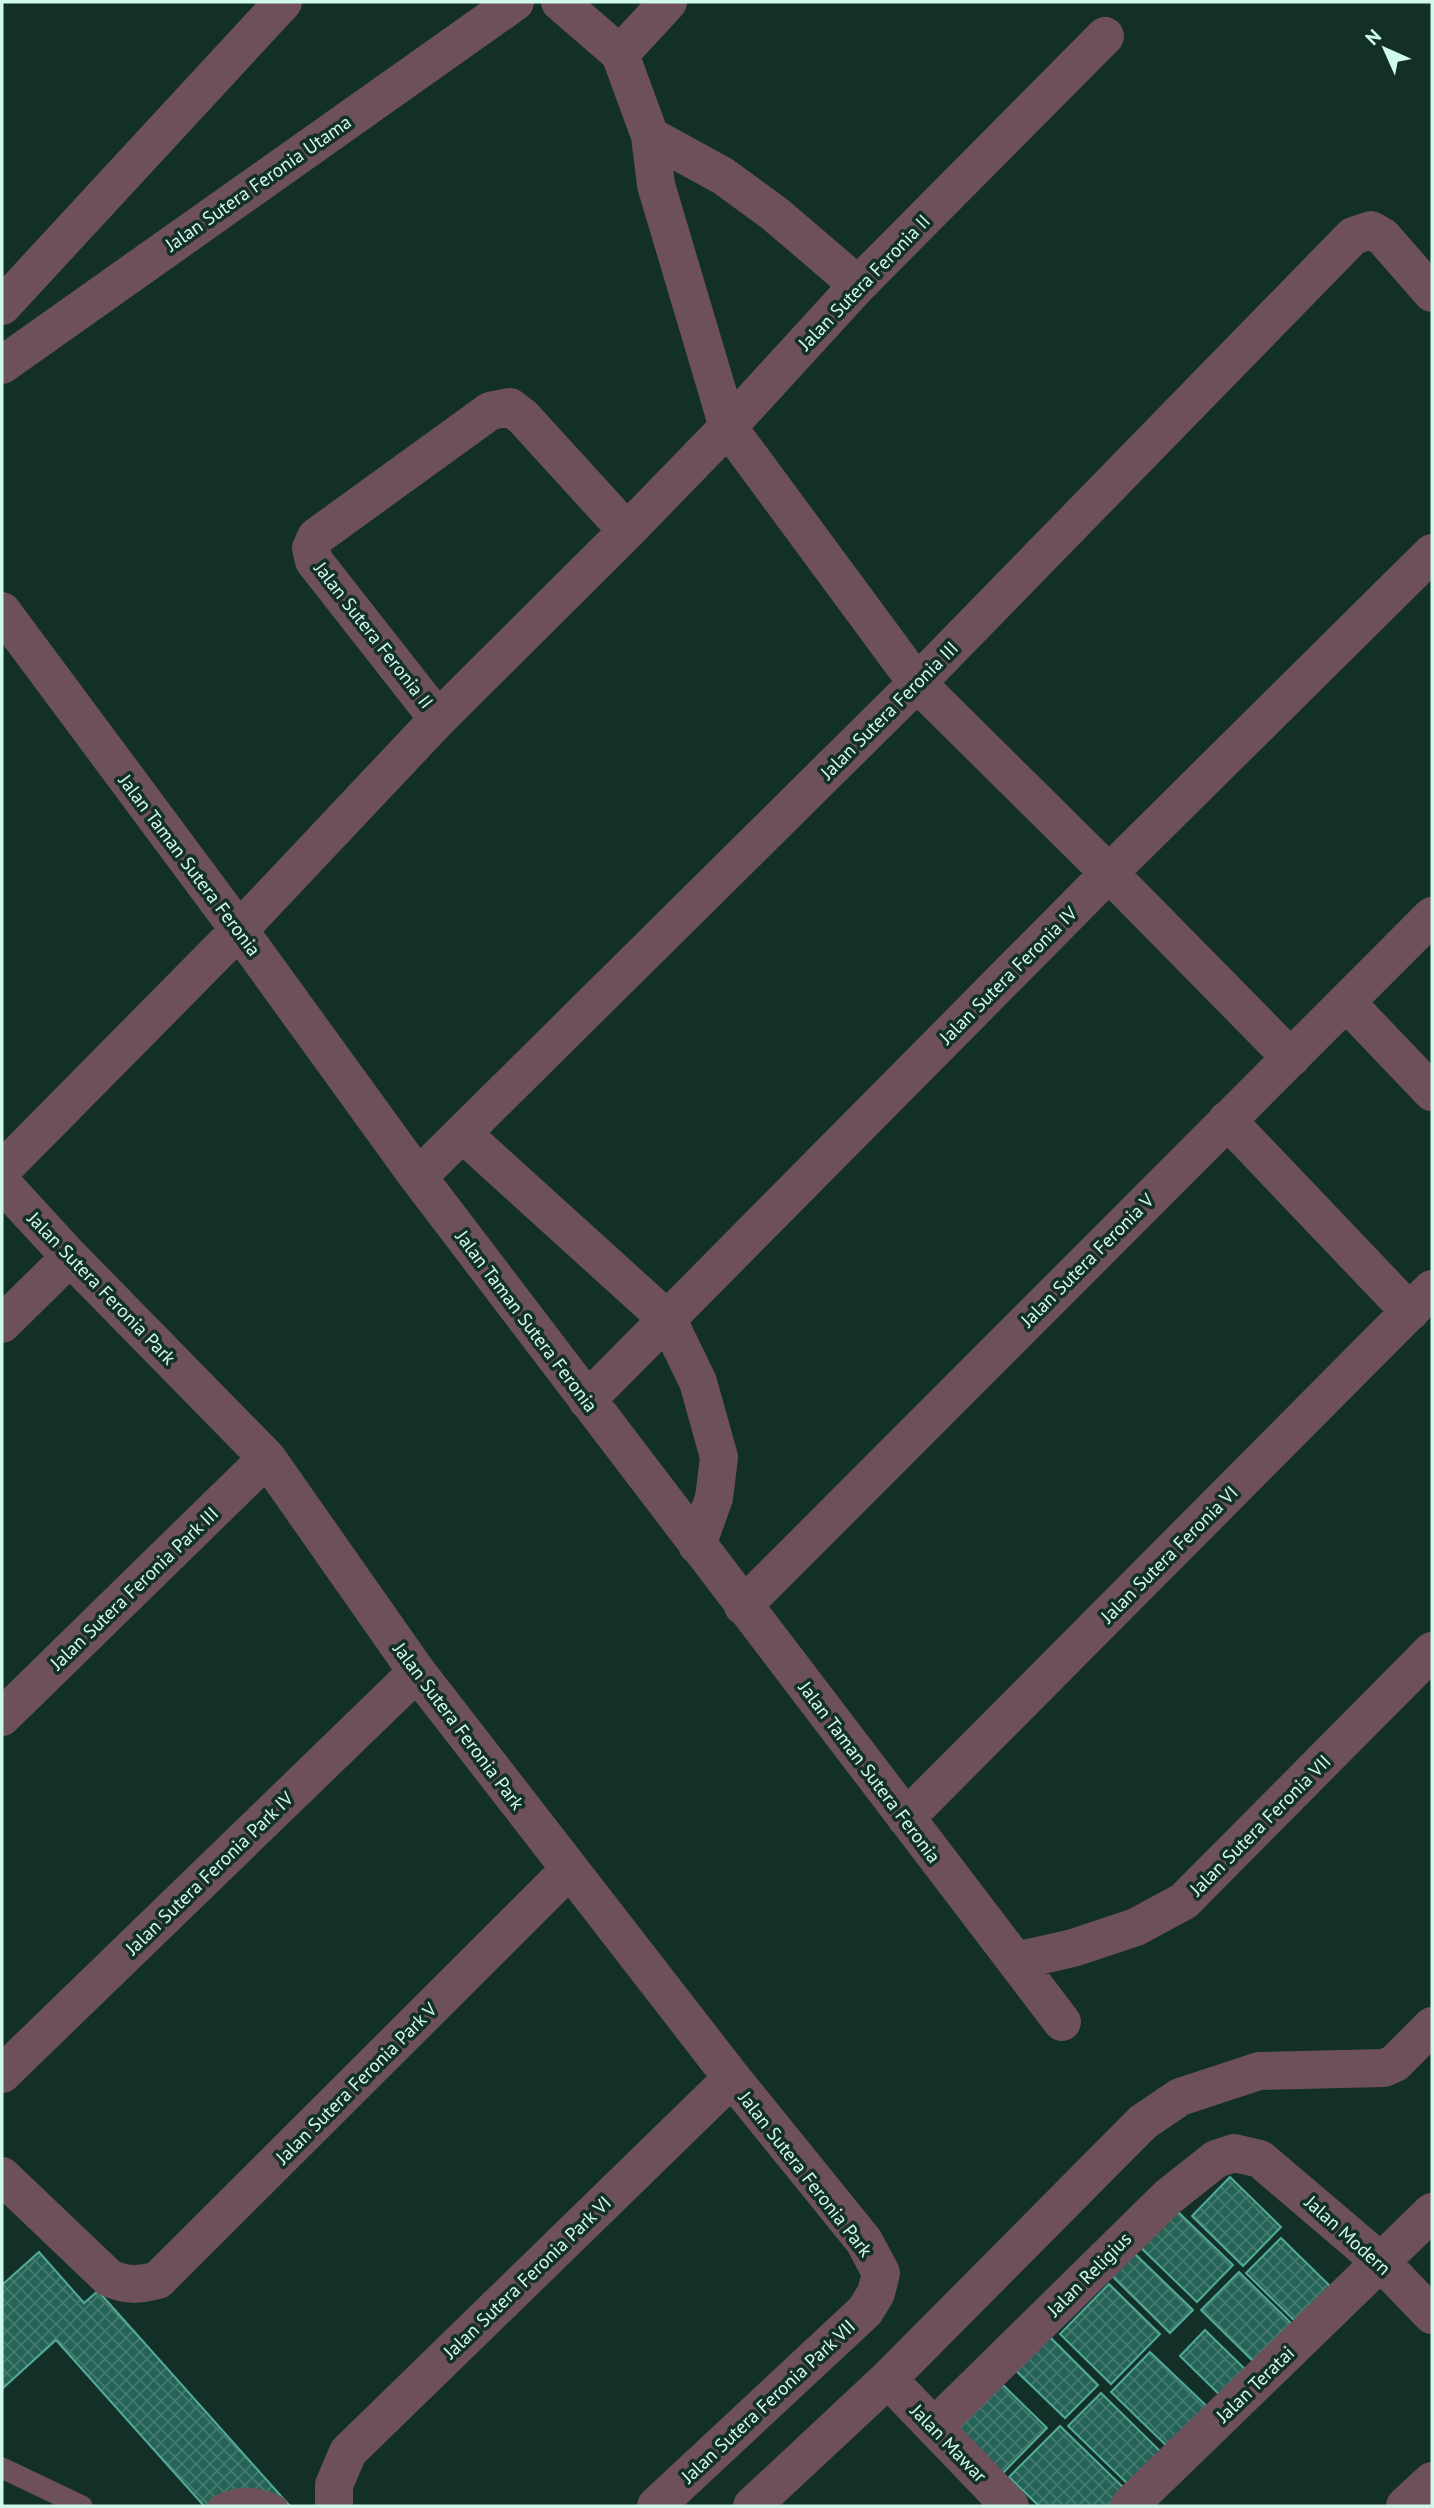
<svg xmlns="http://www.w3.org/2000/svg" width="1434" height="2508" font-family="'PT Sans',sans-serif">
<defs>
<pattern id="building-cross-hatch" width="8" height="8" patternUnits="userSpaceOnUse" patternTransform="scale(1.75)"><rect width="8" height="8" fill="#256356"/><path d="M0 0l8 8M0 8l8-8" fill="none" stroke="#447a6f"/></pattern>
</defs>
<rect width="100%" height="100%" fill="#122f28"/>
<path fill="url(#building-cross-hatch)" stroke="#51ab97" stroke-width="2" d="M1230 2177 1281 2227 1243 2266 1192 2216Z
M1174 2208 1233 2265 1197 2302 1138 2245Z
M1281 2238 1334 2290 1299 2325 1246 2273Z
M1130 2249 1193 2310 1170 2333 1108 2272Z
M39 2252 84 2303 98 2291 290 2506H204L56 2340 2 2389V2285Z
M1239 2272 1296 2328 1258 2366 1201 2310Z
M1109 2284 1160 2334 1111 2384 1060 2334Z
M1043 2330 1098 2385 1065 2418 1009 2364Z
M1205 2330 1251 2375 1226 2401 1180 2356Z
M1150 2352 1215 2414 1175 2454 1111 2392Z
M1001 2383 1047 2428 1002 2474 956 2429Z
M1101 2393 1165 2456 1133 2489 1068 2426Z
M1060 2426 1129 2493 1116 2506H1039L1009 2477Z"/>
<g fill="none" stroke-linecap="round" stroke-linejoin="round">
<path stroke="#6d505a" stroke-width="21" d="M2 2468 82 2506
M218 2506C241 2495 254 2496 277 2506"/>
<path stroke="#6d505a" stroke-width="38" d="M560 2 620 54 650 136 723 176 775 214 858 285
M620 54 668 2
M650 136 656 185 728 427 917 683 1109 873 1291 1058
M2 306 283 2
M2 365 515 2
M2 611 239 930 418 1177 1062 2022
M438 719 314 561 311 548 316 537 490 411 510 407 523 417 627 531
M1346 1002 1432 1092
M1227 1120 1410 1312
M463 1134 668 1320 698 1382 719 1457 714 1498 697 1545
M2 1170 239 930 438 719 627 531 728 427 858 285 1105 36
M418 1177 917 683 1353 236 1371 230 1383 237 1432 293
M2 1183 70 1257 267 1458 417 1672 732 2078 864 2241 881 2273 876 2293 865 2311 656 2506
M2 1324 70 1257
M587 1400 1109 873 1432 553
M743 1606 1432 916
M2 1717 267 1458
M906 1818 1432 1289
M1016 1961 1073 1948 1136 1927 1184 1901 1432 1651
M2 2074 417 1672
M2 2176 109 2278C127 2286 139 2285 158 2280L569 1870
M888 2379 1010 2506
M934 2427 1168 2197 1216 2159 1234 2153 1260 2159 1381 2262 1432 2315
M334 2506V2485L348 2452 732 2078
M752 2506 888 2379 1143 2122 1180 2097 1259 2071 1384 2068 1395 2063 1432 2026
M1129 2506 1432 2212
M1405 2506 1432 2481"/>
</g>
<g text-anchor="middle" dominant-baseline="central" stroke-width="7" stroke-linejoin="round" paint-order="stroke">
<g font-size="19" fill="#d0faee" stroke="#122f28">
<text transform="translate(258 183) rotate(-35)">Jalan Sutera Feronia Utama</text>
<text transform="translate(864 282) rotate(-46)">Jalan Sutera Feronia II</text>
<text transform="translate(374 635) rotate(52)">Jalan Sutera Feronia II</text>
<text transform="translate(889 710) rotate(-45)">Jalan Sutera Feronia III</text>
<text transform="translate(190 865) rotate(53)">Jalan Taman Sutera Feronia</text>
<text transform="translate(1008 975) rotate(-45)">Jalan Sutera Feronia IV</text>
<text transform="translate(1087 1260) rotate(-45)">Jalan Sutera Feronia V</text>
<text transform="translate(102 1288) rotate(46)">Jalan Sutera Feronia Park</text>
<text transform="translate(527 1321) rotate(53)">Jalan Taman Sutera Feronia</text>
<text transform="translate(1169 1554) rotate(-45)">Jalan Sutera Feronia VI</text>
<text transform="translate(134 1588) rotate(-44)">Jalan Sutera Feronia Park III</text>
<text transform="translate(459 1726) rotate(53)">Jalan Sutera Feronia Park</text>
<text transform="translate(870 1772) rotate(53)">Jalan Taman Sutera Feronia</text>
<text transform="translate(1260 1825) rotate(-45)">Jalan Sutera Feronia VII</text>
<text transform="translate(209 1873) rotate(-44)">Jalan Sutera Feronia Park IV</text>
<text transform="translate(356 2083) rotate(-45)">Jalan Sutera Feronia Park V</text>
<text transform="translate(806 2174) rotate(52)">Jalan Sutera Feronia Park</text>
<text transform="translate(1348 2235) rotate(42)">Jalan Modern</text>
<text transform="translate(1089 2274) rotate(-45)">Jalan Religius</text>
<text transform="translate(527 2277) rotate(-44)">Jalan Sutera Feronia Park VI</text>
<text transform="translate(1255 2384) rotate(-44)">Jalan Teratai</text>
<text transform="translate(768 2401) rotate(-43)">Jalan Sutera Feronia Park VII</text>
<text transform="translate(949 2443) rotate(46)">Jalan Mawar</text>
</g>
</g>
<rect width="1434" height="2508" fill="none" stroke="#d0faee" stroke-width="7"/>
<g transform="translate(1385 49) rotate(315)" stroke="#122f28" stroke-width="5" paint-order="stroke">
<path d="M0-5L12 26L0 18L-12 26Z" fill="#d0faee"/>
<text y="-10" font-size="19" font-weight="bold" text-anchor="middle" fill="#d0faee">N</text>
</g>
</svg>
